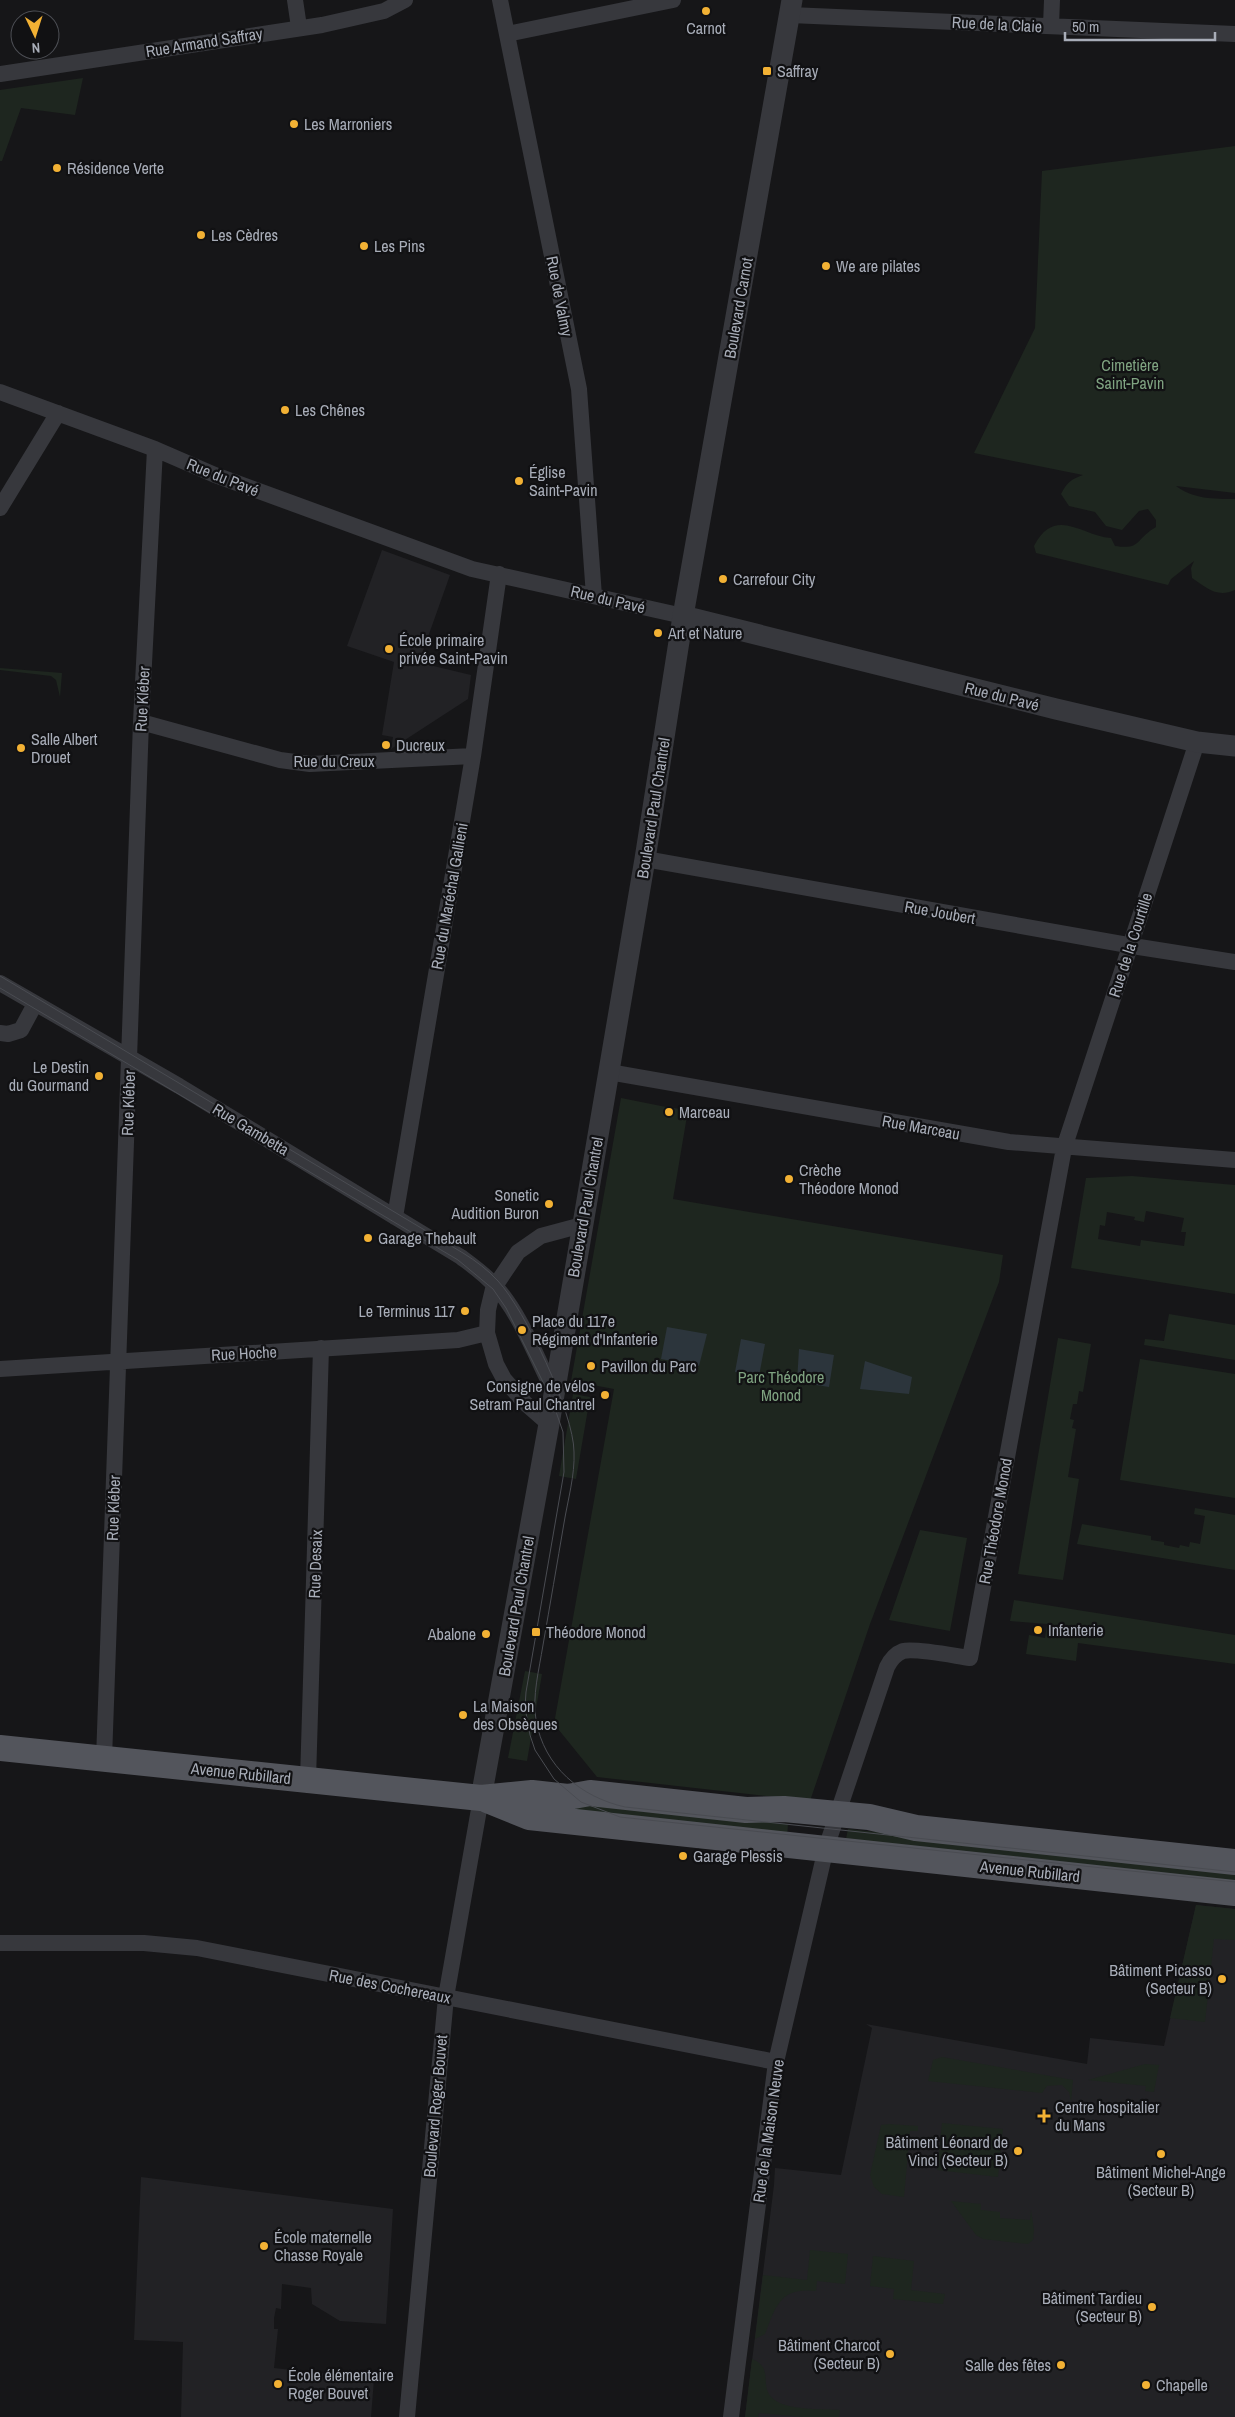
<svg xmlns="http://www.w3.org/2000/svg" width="1235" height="2417" font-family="'Archivo Narrow',sans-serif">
<rect width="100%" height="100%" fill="#161618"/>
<path fill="#222225" d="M382 550 450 575 423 651 427 655 425 664 471 675 468 699 391 749 393 737 382 735 394 662 347 646Z
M1196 1905 1235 1909V2417H745L774 2185 775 2168 841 2175 872 2028 866 2024 1087 2064 1090 2038 1164 2046Z
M141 2177 393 2209 386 2324 340 2321 312 2304 311 2288 282 2284 281 2309 276 2308 274 2318V2329H278L274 2368 374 2379 371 2417H181L183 2342 134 2340Z"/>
<path fill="#1e261f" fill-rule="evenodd" d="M83 78 75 115 21 108 2 161H0V90Z
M1235 146V493L1176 486C1193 499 1214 499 1235 499V590C1217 598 1207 588 1192 578L1191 568 1194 561 1171 579 1168 585 1036 553 1034 546C1055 505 1082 536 1111 538L1115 546C1142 550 1135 539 1156 527V520L1148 509 1139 511 1122 530 1106 526 1095 512 1069 506 1061 494C1067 482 1072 479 1083 475L974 453 1035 328 1042 171Z
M0 668 62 673 60 697 56 680 51 676 0 670Z
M621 1098 666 1107 665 1115 671 1116 673 1108 688 1110 673 1199 1003 1255 999 1282 870 1624 810 1801 597 1777 554 1724 614 1389 571 1381Z
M1132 1176 1235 1185V1294L1071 1268 1086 1178ZM1146 1211 1184 1218 1181 1232H1186L1184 1246 1141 1240 1140 1246 1098 1239 1100 1225 1105 1226 1107 1212 1135 1217 1134 1220 1144 1222Z
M1169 1314 1235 1325V1360L1144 1345 1145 1339 1164 1341Z
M1058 1338 1091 1344 1083 1392 1079 1391 1077 1404H1073L1070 1419 1074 1420 1072 1428 1076 1429 1068 1477 1079 1479 1063 1580 1018 1574Z
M1140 1359 1235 1374V1498L1120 1480Z
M573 1394 590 1397 576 1479 559 1476Z
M1195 1508 1235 1515V1570L1077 1544 1082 1524 1151 1536V1540L1164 1542V1545L1179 1548 1180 1545 1189 1547 1190 1542 1200 1544 1205 1516 1194 1514Z
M920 1530 967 1538 950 1631 889 1620Z
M1014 1600 1235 1635V1664L1078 1643 1076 1661 1026 1654 1029 1635 1045 1638 1047 1624 1010 1621Z
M525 1671 542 1674 527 1761 508 1758Z
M617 1804 788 1824 787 1838 536 1805Z
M848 1829 1235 1870V1885L846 1839Z
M1196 1905 1235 1909V1940L1214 1939 1205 2022 1170 2018Z
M942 2057 1073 2080 1071 2102 1069 2092 1062 2085 1047 2086 1042 2093 928 2081 933 2060Z
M1145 2064 1159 2065 1154 2092 1145 2091 1146 2086 1088 2080Z
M942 2123 1003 2129 998 2177 937 2170Z
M889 2124 918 2126V2131H910L904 2197 882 2194 874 2187 870 2175 881 2125Z
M951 2201 981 2204V2210L1000 2212V2218L1030 2220 1031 2210 1034 2230 1033 2240 1028 2244 983 2239 976 2235Z
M810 2250 848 2254 845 2284 817 2281 816 2291C781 2287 776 2305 765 2334L755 2339 763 2275 807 2280Z
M873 2256 914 2261 911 2290 945 2294 943 2304 893 2299 894 2289 870 2286Z
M752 2359C777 2369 755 2390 778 2402 792 2410 824 2409 840 2410L839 2417H803L759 2413 758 2417H745Z"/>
<path fill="#2c353c" d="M667 1327 707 1334 699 1366 661 1359Z
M741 1339 765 1344 759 1376 735 1372Z
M799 1349 834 1355 829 1387 797 1382Z
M865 1361 912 1377 909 1394 860 1389Z"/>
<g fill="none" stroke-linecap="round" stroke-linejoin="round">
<path stroke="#37383d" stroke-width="16" d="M295 0 299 27
M500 0 579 389 594 596
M790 15 1235 34
M1051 26 1052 0
M507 34 673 0
M0 74 322 25 384 11 405 0
M0 392 155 449 215 475 472 569 683 616
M0 508 58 413
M141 722 280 760 310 764 473 756
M645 859 1139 947 1235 962
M0 983 179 1086 461 1257C473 1266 486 1275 496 1287 522 1317 536 1357 554 1392
M0 1033 8 1034 21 1030 35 1004
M609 1072 1009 1142 1235 1160
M395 1217 473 756 499 574
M0 1369 458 1340 487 1333
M549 1424 525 1403 504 1379 496 1364 487 1333 488 1310 493 1289 518 1252 541 1236 582 1225
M104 1759 141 722 155 449
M308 1780 321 1348
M0 1943H144L197 1948 776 2062
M407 2417 446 1997 481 1798
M731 2417 776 2062 826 1848 887 1667C891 1659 895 1654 903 1651 916 1648 955 1656 970 1658L1064 1148 1197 742"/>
<path stroke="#37383d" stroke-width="21" d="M683 616 1056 709 1197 742 1235 746
M481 1798 549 1424 645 859 683 616 792 0"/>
<path stroke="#53555c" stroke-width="26" d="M0 1748 481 1798 532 1793 568 1797 590 1793 746 1810 784 1809 869 1817 916 1828 1235 1862
M487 1800 529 1817 1235 1893"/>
<path stroke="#4a4c52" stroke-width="1" d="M0 976 463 1253C476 1261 488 1270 498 1281 525 1310 574 1413 574 1452 575 1475 568 1499 564 1523 557 1564 550 1605 543 1645 539 1670 532 1696 536 1720 544 1767 581 1797 625 1807L1235 1872
M0 988 458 1260 493 1289 506 1308 552 1400 563 1432 564 1472 526 1692 525 1707 530 1735 535 1750 554 1779 581 1802 620 1817 1235 1882"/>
</g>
<g fill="#f2b134" stroke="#111113" stroke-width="2">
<circle cx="706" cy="11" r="5"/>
<rect x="762" y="66" width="10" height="10" rx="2.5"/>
<circle cx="294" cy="124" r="5"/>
<circle cx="57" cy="168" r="5"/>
<circle cx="201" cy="235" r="5"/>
<circle cx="364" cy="246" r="5"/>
<circle cx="826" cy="266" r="5"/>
<circle cx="285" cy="410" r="5"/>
<circle cx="519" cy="481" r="5"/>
<circle cx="723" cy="579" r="5"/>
<circle cx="658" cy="633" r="5"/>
<circle cx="389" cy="649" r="5"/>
<circle cx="386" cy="745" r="5"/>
<circle cx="21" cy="748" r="5"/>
<circle cx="99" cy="1076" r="5"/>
<circle cx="669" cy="1112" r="5"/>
<circle cx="789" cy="1179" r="5"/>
<circle cx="549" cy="1204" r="5"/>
<circle cx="368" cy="1238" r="5"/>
<circle cx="465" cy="1311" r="5"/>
<circle cx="522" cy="1330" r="5"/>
<circle cx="591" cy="1366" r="5"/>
<circle cx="605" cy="1395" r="5"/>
<circle cx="1038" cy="1630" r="5"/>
<rect x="531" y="1627" width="10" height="10" rx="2.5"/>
<circle cx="486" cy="1634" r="5"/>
<circle cx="463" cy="1715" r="5"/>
<circle cx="683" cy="1856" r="5"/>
<circle cx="1222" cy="1979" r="5"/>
<path d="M1041.5 2108.5h5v5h5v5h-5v5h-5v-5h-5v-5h5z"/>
<circle cx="1018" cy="2151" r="5"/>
<circle cx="1161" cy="2154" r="5"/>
<circle cx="264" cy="2246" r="5"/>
<circle cx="1152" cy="2307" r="5"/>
<circle cx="890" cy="2354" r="5"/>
<circle cx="1061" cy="2365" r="5"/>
<circle cx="278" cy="2384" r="5"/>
<circle cx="1146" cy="2385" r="5"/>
</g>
<g text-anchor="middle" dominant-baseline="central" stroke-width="4.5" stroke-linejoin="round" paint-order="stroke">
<g font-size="16" fill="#a8adb8" stroke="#111113">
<text transform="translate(997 24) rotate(3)">Rue de la Claie</text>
<text transform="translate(204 42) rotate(-9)">Rue Armand Saffray</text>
<text transform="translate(560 296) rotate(79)">Rue de Valmy</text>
<text transform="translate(738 308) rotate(-80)">Boulevard Carnot</text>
<text transform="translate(223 477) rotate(22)">Rue du Pavé</text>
<text transform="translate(608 599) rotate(13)">Rue du Pavé</text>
<text transform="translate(1002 696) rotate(14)">Rue du Pavé</text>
<text transform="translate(142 699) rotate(-87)">Rue Kléber</text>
<text x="334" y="761">Rue du Creux</text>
<text transform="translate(653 808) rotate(-81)">Boulevard Paul Chantrel</text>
<text transform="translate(449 896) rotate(-80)">Rue du Maréchal Gallieni</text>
<text transform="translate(940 912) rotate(10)">Rue Joubert</text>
<text transform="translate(1130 945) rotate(-72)">Rue de la Courtille</text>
<text transform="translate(128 1103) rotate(-88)">Rue Kléber</text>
<text transform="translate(921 1127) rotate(10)">Rue Marceau</text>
<text transform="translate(251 1129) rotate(31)">Rue Gambetta</text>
<text transform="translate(585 1207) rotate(-80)">Boulevard Paul Chantrel</text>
<text transform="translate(244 1353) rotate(-3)">Rue Hoche</text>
<text transform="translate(113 1508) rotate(-88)">Rue Kléber</text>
<text transform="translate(995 1521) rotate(-80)">Rue Théodore Monod</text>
<text transform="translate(315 1564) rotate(-88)">Rue Desaix</text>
<text transform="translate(516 1606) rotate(-80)">Boulevard Paul Chantrel</text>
<text transform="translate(241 1773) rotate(6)">Avenue Rubillard</text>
<text transform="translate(1030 1871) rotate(6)">Avenue Rubillard</text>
<text transform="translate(390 1986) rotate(11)">Rue des Cochereaux</text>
<text transform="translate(435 2106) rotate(-85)">Boulevard Roger Bouvet</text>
<text transform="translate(768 2131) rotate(-82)">Rue de la Maison Neuve</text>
</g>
<g font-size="16" fill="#a8adb8" stroke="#111113" text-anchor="start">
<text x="706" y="28" text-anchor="middle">Carnot</text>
<text x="777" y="71">Saffray</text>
<text x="304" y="124">Les Marroniers</text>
<text x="67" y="168">Résidence Verte</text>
<text x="211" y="235">Les Cèdres</text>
<text x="374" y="246">Les Pins</text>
<text x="836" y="266">We are pilates</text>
<text x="295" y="410">Les Chênes</text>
<text x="529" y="472">Église<tspan x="529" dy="18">Saint-Pavin</tspan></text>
<text x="733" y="579">Carrefour City</text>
<text x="668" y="633">Art et Nature</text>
<text x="399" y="640">École primaire<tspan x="399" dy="18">privée Saint-Pavin</tspan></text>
<text x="31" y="739">Salle Albert<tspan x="31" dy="18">Drouet</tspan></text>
<text x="396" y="745">Ducreux</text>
<text x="89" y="1067" text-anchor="end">Le Destin<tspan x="89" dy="18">du Gourmand</tspan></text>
<text x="679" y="1112">Marceau</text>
<text x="799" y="1170">Crèche<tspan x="799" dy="18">Théodore Monod</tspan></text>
<text x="539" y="1195" text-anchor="end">Sonetic<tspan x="539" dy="18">Audition Buron</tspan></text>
<text x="378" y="1238">Garage Thebault</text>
<text x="455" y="1311" text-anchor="end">Le Terminus 117</text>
<text x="532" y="1321">Place du 117e<tspan x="532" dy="18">Régiment d'Infanterie</tspan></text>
<text x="601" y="1366">Pavillon du Parc</text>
<text x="595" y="1386" text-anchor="end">Consigne de vélos<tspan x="595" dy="18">Setram Paul Chantrel</tspan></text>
<text x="1048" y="1630">Infanterie</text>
<text x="546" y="1632">Théodore Monod</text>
<text x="476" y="1634" text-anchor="end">Abalone</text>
<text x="473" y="1706">La Maison<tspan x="473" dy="18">des Obsèques</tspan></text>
<text x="693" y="1856">Garage Plessis</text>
<text x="1212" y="1970" text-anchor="end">Bâtiment Picasso<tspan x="1212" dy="18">(Secteur B)</tspan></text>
<text x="1055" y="2107">Centre hospitalier<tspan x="1055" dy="18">du Mans</tspan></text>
<text x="1008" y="2142" text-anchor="end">Bâtiment Léonard de<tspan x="1008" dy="18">Vinci (Secteur B)</tspan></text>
<text x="1161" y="2172" text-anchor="middle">Bâtiment Michel-Ange<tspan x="1161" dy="18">(Secteur B)</tspan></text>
<text x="274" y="2237">École maternelle<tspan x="274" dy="18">Chasse Royale</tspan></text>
<text x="1142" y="2298" text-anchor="end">Bâtiment Tardieu<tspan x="1142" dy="18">(Secteur B)</tspan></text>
<text x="880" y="2345" text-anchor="end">Bâtiment Charcot<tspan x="880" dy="18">(Secteur B)</tspan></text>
<text x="1051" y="2365" text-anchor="end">Salle des fêtes</text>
<text x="288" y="2375">École élémentaire<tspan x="288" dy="18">Roger Bouvet</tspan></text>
<text x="1156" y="2385">Chapelle</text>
</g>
<g font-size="16" fill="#7fa381" stroke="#111113">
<text x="1130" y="365">Cimetière<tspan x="1130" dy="18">Saint-Pavin</tspan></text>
<text x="781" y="1377">Parc Théodore<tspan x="781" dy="18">Monod</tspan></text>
</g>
</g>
<g transform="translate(35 35) rotate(176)"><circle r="24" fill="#111113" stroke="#4d4f55"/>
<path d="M0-4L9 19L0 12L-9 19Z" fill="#f2b134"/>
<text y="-8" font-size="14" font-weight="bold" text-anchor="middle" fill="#a8adb8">N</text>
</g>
<path d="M1065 32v8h150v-8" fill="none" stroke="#a8adb8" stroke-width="2.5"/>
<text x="1072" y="32" font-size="15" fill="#a8adb8" stroke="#111113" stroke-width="4" paint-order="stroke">50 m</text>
</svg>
